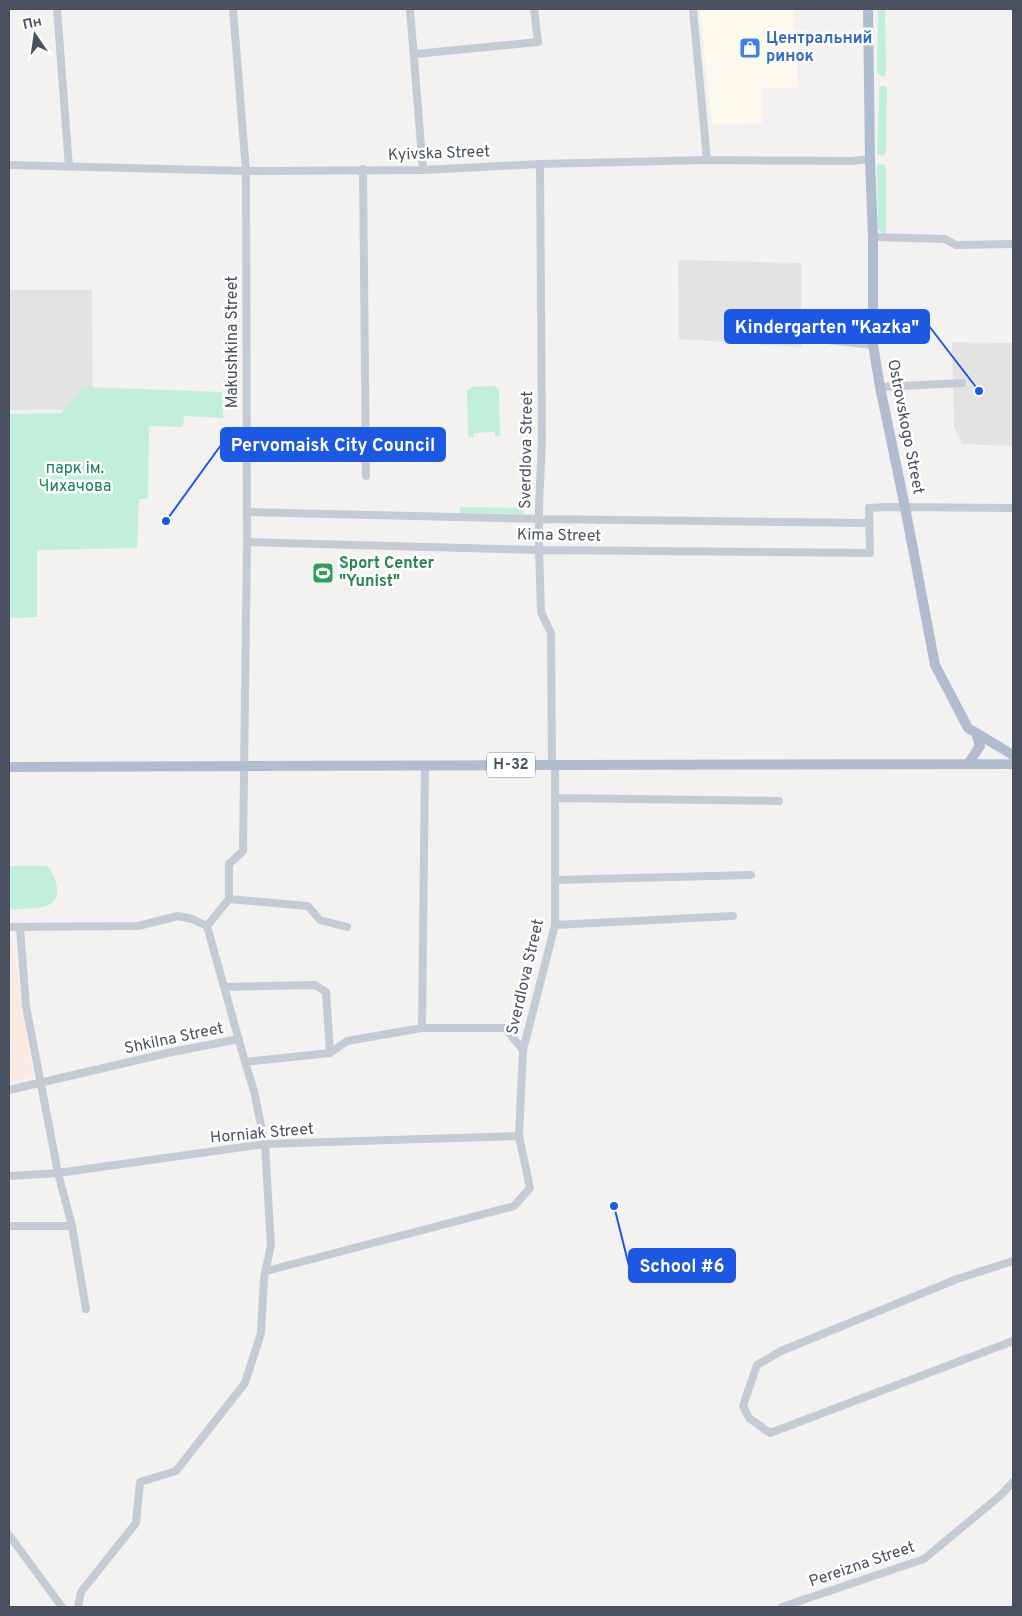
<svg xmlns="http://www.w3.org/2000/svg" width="1022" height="1616" font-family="Overpass,sans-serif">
<rect width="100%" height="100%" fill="#f3f2f1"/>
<path fill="#fcfaec" d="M700 9H793L798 87 761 88 762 123 712 125Z"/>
<path fill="#e4e3e3" d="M678 260 801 263 802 347 679 339Z
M9 290H92L93 409 9 410Z
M952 342 1013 343V446L962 444 954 427Z"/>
<path fill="#fbe9e4" d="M9 934H11L33 1077 9 1083Z"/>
<path fill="#c2efd9" d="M878 9H885L886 73 885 76 882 77 877 72Z
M880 86H886L887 89 886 153 884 155H878L877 153 879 87Z
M883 164 886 166V232L883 234 878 229 877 165Z
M494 386 499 390 500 435 496 437 494 432 474 433 473 437H470L468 435 467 391 472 387Z
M84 387 222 392 223 418 184 416 183 427 149 426 148 499H139L137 548 37 550V617L9 618V414L61 413Z
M460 507 524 508 523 514 460 513Z
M9 866H47C58 878 64 901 44 907L9 910Z"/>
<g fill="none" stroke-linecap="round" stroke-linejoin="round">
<path stroke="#c5cbd5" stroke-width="8" d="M57 9 69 167
M233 9 246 171 247 542 243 851 229 864V899L207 926 245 1062 330 1053 347 1041 422 1028H505L523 1050
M410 9 423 170
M693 9 707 160
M415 54 538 42 534 9
M540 164 542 441 539 505V550L541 612 551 633 552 765
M9 165 246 171 423 170 540 164 707 160 852 161 870 159
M363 169 366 476
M873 237 945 239 956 245 1013 244
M819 339 873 345
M880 387 962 383
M247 512 539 519 869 523
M247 542 539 550 870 553 869 508 886 507 1013 508
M555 798 779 801
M555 880 751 875
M229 899 308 906 320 920 347 927
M555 925 733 916
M9 927 138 926 178 916 192 919 207 926
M20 927 26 1006 58 1173 72 1226 86 1309
M224 987 315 985 326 992 330 1053
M422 1028 425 765
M9 1090 172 1052 239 1039
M9 1176 58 1173 265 1144 519 1136
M9 1226H72
M1013 1261 957 1279 781 1351 757 1365 743 1406 749 1418 770 1433 1013 1341
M266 1271 514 1206 530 1188 519 1136 523 1050 555 925V765
M9 1535 62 1607
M78 1607 81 1592 136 1523 140 1482 176 1471 245 1383 261 1333 264 1278 271 1245 265 1144 254 1091 245 1062
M782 1607 924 1559 1001 1495 1013 1482"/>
<path stroke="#b2bccf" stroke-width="10" d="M868 9 870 159 873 237V345L880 387 905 507 935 665 968 728 1013 755
M968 764 980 746 976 733
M9 767 555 765 1013 764"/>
</g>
<defs>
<g id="shop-square" transform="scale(1.125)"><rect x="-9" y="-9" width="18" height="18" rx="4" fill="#3f7fe0" stroke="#fff"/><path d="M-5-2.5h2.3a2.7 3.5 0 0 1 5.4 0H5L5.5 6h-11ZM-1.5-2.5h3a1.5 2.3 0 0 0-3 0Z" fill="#fff"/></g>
<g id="stadium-square" transform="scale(1.125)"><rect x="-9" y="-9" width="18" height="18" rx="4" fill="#2e9e5b" stroke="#fff"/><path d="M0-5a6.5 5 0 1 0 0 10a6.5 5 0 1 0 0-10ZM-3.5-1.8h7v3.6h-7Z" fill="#fff"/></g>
</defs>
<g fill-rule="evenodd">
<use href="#shop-square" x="750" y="48"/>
<use href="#stadium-square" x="323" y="573"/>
</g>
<g text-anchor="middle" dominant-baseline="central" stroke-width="5" stroke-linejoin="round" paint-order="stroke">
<rect fill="#fff" stroke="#80858e" stroke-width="1" x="487" y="752.5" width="48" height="25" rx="4"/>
<g font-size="15" font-weight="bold" fill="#49515e">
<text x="511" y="765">Н-32</text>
</g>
<g font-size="16" font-weight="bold" fill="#366cbe" stroke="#fff" text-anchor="start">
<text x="766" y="39">Центральний<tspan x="766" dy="18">ринок</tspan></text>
</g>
<g font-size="16" fill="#49515e" stroke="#fff">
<text transform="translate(439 154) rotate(-2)">Kyivska Street</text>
<text transform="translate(233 342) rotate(-90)">Makushkina Street</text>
<text transform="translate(905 427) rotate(79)">Ostrovskogo Street</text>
<text transform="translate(527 450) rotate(-89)">Sverdlova Street</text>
<text transform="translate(559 536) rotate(1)">Kima Street</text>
<text transform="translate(526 977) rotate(-77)">Sverdlova Street</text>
<text transform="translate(174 1039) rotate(-12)">Shkilna Street</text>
<text transform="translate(262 1134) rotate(-5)">Horniak Street</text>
<text transform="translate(862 1565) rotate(-19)">Pereizna Street</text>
</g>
<g font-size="16" fill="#1a805b" stroke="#fff">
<text x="75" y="469">парк ім.<tspan x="75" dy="18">Чихачова</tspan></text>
</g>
<g font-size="16" font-weight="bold" fill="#27864d" stroke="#fff" text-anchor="start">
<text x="339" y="564">Sport Center<tspan x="339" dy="18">"Yunist"</tspan></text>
</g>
</g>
<path fill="none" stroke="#1d58e2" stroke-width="2" d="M979 391L929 326M166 521L221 445M614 1206L629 1266"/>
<g fill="#1d58e2" stroke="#fff" stroke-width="2">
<circle cx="979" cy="391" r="5"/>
<circle cx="166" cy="521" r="5"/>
<circle cx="614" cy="1206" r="5"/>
</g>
<g fill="#1d58e2" stroke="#1d58e2" stroke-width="2">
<rect x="725" y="310" width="204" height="33" rx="5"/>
<rect x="221" y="428" width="224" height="33" rx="5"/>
<rect x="629" y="1249" width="106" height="33" rx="5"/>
</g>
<g font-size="18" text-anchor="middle" font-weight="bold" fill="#fff">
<text x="827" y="333">Kindergarten "Kazka"</text>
<text x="333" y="451">Pervomaisk City Council</text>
<text x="682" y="1272">School #6</text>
</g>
<rect width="1022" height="1616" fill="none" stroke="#49515e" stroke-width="20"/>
<g transform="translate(35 35) rotate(347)" stroke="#ffffff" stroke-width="4" paint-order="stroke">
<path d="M0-4L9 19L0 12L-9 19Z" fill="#49515e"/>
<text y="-8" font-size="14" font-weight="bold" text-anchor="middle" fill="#49515e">Пн</text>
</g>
</svg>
